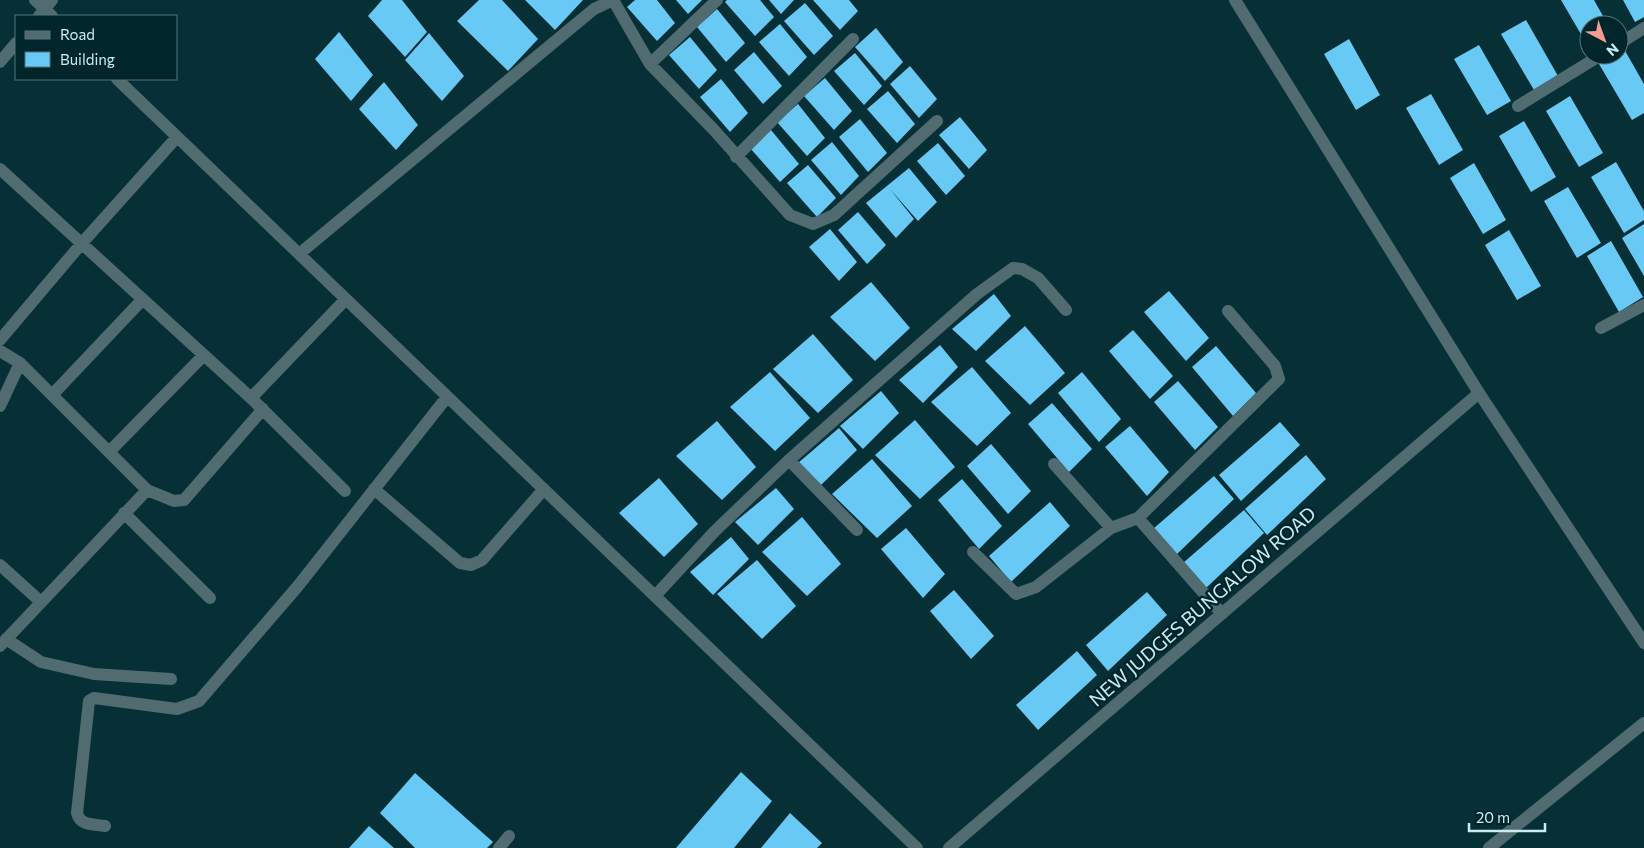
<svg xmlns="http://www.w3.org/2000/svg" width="1644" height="848" font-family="Commissioner,sans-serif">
<rect width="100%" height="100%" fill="#063036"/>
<path fill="#69c9f5" d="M382 0H402L427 32 405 57 368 16Z
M479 0H502L538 39 508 71 457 21Z
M525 0H583L555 30Z
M635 0H657L675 23 657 41 627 7Z
M676 0H702L688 14Z
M727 0H760L774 17 755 36 725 2Z
M769 0H794L781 14Z
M813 0H849L858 11 840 30Z
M1561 0H1594L1608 25H1589V48Z
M1623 0H1644V17L1635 22Z
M805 3 833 36 814 55 784 21Z
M717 9 745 43 726 62 697 27Z
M1526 20 1558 76 1534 90 1501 34Z
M780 24 807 57 789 76 759 42Z
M876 28 903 62 885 81 855 47Z
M339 32 373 75 351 101 315 59Z
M429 33 464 76 442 101 405 60Z
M690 37 717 70 699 89 669 55Z
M1349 39 1380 95 1356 110 1324 54Z
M1479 45 1511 101 1487 115 1454 59Z
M1624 49 1644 84V113L1632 120 1599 64 1614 55H1619V52Z
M754 52 782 86 763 104 734 70Z
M855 53 882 86 864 105 834 71Z
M910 66 937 99 919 118 890 84Z
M825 78 852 111 834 130 804 96Z
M721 79 748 113 730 132 700 97Z
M384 82 418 125 396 150 359 109Z
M888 91 915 124 897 143 867 109Z
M1431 94 1463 150 1439 165 1406 108Z
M1570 96 1603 153 1579 167 1546 111Z
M798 104 825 138 807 156 777 122Z
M960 117 987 150 969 169 939 135Z
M860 119 887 153 868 172 839 137Z
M1524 121 1556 177 1531 192 1499 136Z
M771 130 799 164 780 182 750 148Z
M832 142 859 176 841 195 811 160Z
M938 143 965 176 946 195 917 161Z
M1616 162 1644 211V220L1624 233 1591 177Z
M1474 163 1506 220 1483 234 1450 178Z
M808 165 836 198 817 217 787 183Z
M909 168 937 202 918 221 890 189 914 219 896 238 866 203Z
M1568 187 1601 243 1577 258 1544 201Z
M858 212 886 245 867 264 838 230Z
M1644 224V276L1622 238Z
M830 229 857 262 839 281 809 247Z
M1509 230 1541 286 1517 300 1485 245Z
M1611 241 1643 297 1619 312 1587 256Z
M871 282 910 328 875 361 830 317Z
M1169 291 1209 338 1186 361 1144 312Z
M994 294 1011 316 976 351 952 329Z
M1025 326 1065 373 1030 405 985 361Z
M1133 330 1173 376 1150 399 1109 351Z
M813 334 853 380 818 413 773 369Z
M940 345 958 367 923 403 899 380Z
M1216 346 1256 393 1233 416 1192 367Z
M972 367 1011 413 977 446 931 402Z
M770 372 810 418 775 451 730 407Z
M1082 372 1121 419 1099 442 1058 393Z
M1178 381 1218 427 1195 450 1154 402Z
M881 391 899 413 863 449 840 426Z
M1052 403 1092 449 1069 472 1028 424Z
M915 420 955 467 920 499 875 455Z
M717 421 756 467 722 500 676 456Z
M1280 422 1300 445 1241 501 1219 475Z
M1130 426 1169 472 1147 496 1105 447Z
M839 428 857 450 821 485 798 463Z
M991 444 1031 491 1008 514 967 466Z
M1306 455 1326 479 1267 535 1245 509Z
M872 459 912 506 877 538 832 494Z
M1214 476 1234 499 1176 555 1153 529Z
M659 478 698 524 664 557 619 513Z
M962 479 1002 526 979 549 938 500Z
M776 488 794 509 758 545 735 522Z
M1050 502 1070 526 1011 582 989 556Z
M1244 510 1264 533 1205 589 1183 563Z
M802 517 841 564 807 596 762 552Z
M906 528 945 574 923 598 881 549Z
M731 537 749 559 713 595 690 572Z
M757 560 796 606 762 639 717 594Z
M954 590 994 636 971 659 930 611Z
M1147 592 1167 615 1108 671 1086 645Z
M1077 651 1097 675 1038 730 1016 705Z
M741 772 772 801 734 848H676Z
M415 773 493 842 487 848H415L380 813Z
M790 813 822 843 817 848H761Z
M369 826 394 848H349Z"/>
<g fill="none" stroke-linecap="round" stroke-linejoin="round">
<path stroke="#506c71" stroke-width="12" d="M35 0 52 16
M39 16 52 0
M1619 44 1644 28
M0 62 16 43
M650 64 717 0
M117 79 917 848
M1518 106 1601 55
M736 157 853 39
M0 169 251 398 345 491
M299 254 594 9 613 0 650 64 714 130 790 215 813 224 834 215 937 121
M1601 328 1644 305
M0 340 82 243 177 137
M0 351 20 363 147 490 0 646
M52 395 143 299
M251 398 346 299
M0 406 20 363
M109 452 204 355
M789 460 857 530
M1054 464 1111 528
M374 489 460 563 471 565 482 560 544 489
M147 490 174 501 184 500 263 409
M124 513 210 598
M1138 518 1222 614
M973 552 1016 594 1036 587 1111 528 1138 518 1279 379 1275 366 1228 311
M0 565 41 602
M655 596 714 532 789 460 977 294 1013 268 1022 269 1038 278 1066 310
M6 639 41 662 94 674 171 679
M105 826C93 824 80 826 77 813L89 701 94 698 177 709 199 701 298 586 447 397
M499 848 509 836
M949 848 1479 393
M1489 848 1644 723"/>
<path stroke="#506c71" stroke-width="12" d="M1235 0 1479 393 1644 643"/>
</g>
<g text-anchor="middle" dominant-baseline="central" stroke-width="5" stroke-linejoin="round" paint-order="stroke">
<g font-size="19" fill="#c9ecf3" stroke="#00262c">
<text transform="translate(1202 606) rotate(-41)">NEW JUDGES BUNGALOW ROAD</text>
</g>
</g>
<rect x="15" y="15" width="162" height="65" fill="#00262c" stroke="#50757c"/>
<rect x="25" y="31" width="25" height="8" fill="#506c71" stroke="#50757c"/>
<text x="60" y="40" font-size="15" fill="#c9ecf3">Road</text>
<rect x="25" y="52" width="25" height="15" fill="#69c9f5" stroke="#50757c"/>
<text x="60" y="65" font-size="15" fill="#c9ecf3">Building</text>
<g transform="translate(1604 40) rotate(139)"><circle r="24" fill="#00262c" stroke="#50757c"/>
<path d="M0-4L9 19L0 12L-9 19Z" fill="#f59d8e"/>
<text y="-8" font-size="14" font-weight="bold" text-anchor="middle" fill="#c9ecf3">N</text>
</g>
<path d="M1469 823v8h76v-8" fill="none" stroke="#c9ecf3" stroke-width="2.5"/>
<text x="1476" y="823" font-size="15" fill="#c9ecf3" stroke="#00262c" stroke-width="4" paint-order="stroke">20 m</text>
</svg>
